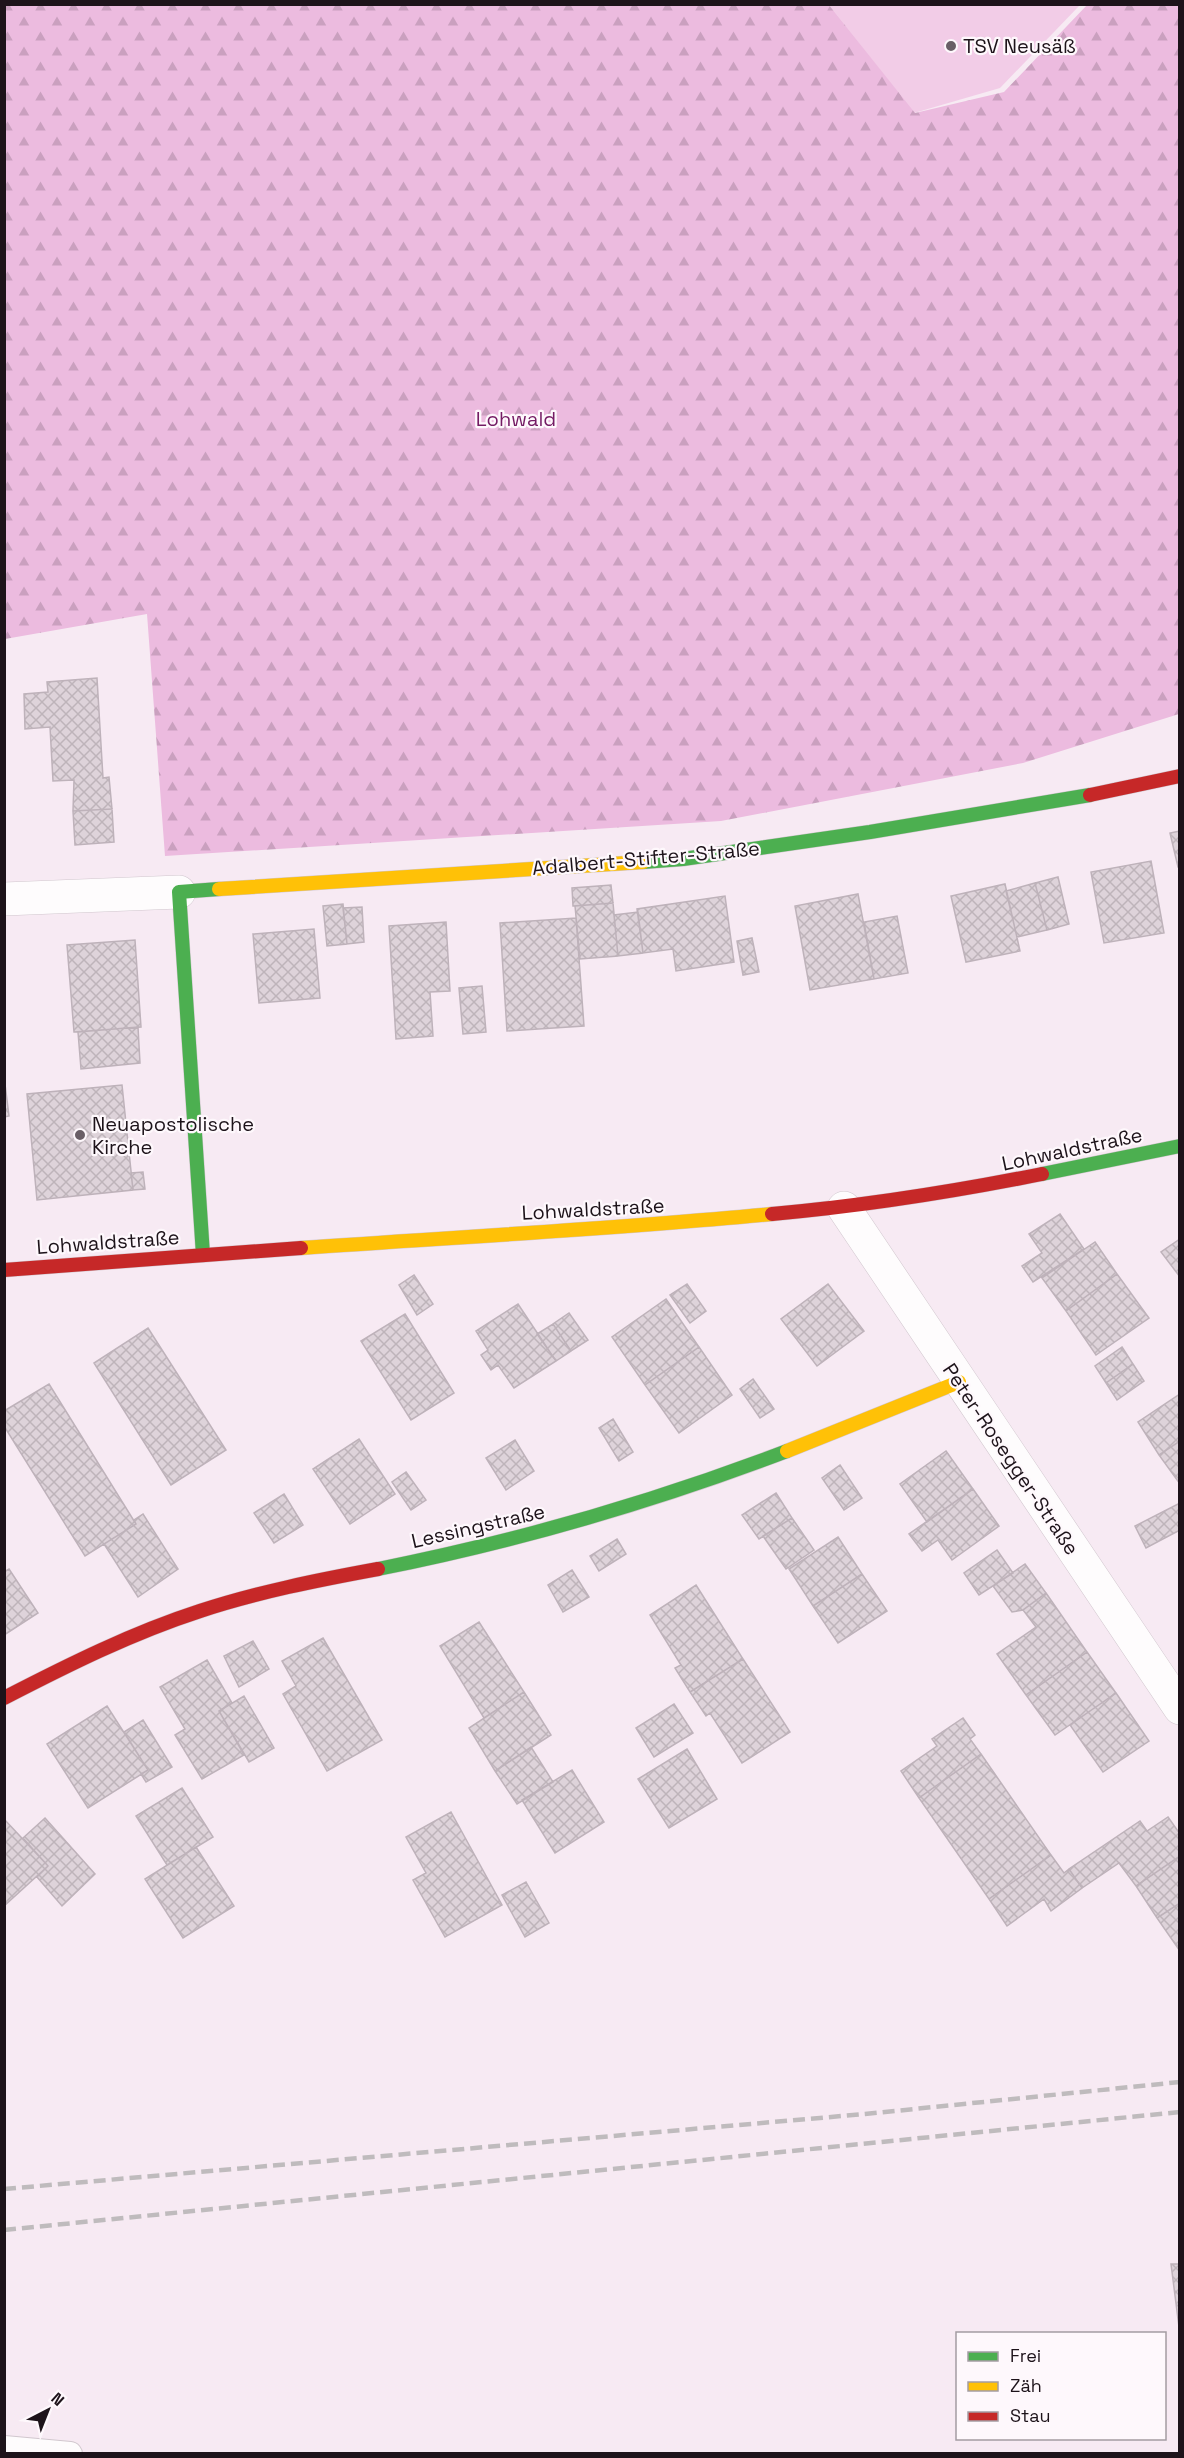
<svg xmlns="http://www.w3.org/2000/svg" width="1184" height="2458" font-family="'Space Grotesk',sans-serif">
<defs>
<pattern id="forest-firs" width="22" height="20" patternUnits="userSpaceOnUse" patternTransform="scale(1.5)"><rect width="22" height="20" fill="#ecbbdf"/><path d="M5 1l3.5 6h-7zM16 11l3.5 6h-7z" fill="#caa0bf"/></pattern>
<pattern id="building-cross-hatch" width="8" height="8" patternUnits="userSpaceOnUse" patternTransform="scale(1.5)"><rect width="8" height="8" fill="#ded3da"/><path d="M0 0l8 8M0 8l8-8" fill="none" stroke="#beb4ba"/></pattern>
</defs>
<rect width="100%" height="100%" fill="#f7eaf3"/>
<path fill="#f2cce7" d="M829 5H1080L1000 88 914 113Z"/>
<path fill="url(#forest-firs)" d="M5 4 829 5 915 113 1004 92 1087 5H1179V714L1023 763 721 821 165 856 147 614 5 639Z"/>
<path fill="url(#building-cross-hatch)" stroke="#beb2ba" stroke-width="1.5" d="M97 678 103 778 109 777 112 809 73 811 74 780 53 781 50 727 25 729 24 694 48 692 47 682Z
M112 809 114 842 75 845 73 811Z
M1180 831V867H1178L1170 833Z
M1151 861 1164 933 1104 943 1091 872Z
M1058 877 1069 924 1047 930 1035 883Z
M1035 883 1047 930 1017 937 1006 891Z
M1005 884 1020 951 966 962 951 896Z
M611 885 613 903 573 906 572 888Z
M858 894 874 979 810 990 795 906Z
M725 896 734 962 676 971 673 949 643 953 637 909Z
M613 903 618 956 580 959 575 906Z
M343 904 347 944 327 946 323 906Z
M362 907 364 942 347 944 343 908Z
M638 912 643 953 618 956 614 915Z
M897 916 908 973 874 979 864 922Z
M576 918 584 1026 507 1031 500 923Z
M446 922 450 991 430 992 433 1036 396 1039 389 926Z
M314 929 320 998 259 1003 253 934Z
M752 938 759 972 743 975 737 941Z
M135 940 141 1027 74 1032 67 945Z
M482 986 486 1032 463 1034 459 988Z
M138 1027 140 1063 81 1069 78 1032Z
M4 1076 9 1116 4 1117Z
M122 1085 133 1190 37 1200 27 1094Z
M143 1172 145 1189 133 1190 131 1173Z
M1060 1214 1084 1249 1033 1282 1022 1266 1042 1253 1029 1234Z
M1180 1239V1277L1161 1252Z
M1095 1242 1117 1274 1066 1311 1042 1278Z
M1117 1274 1149 1318 1096 1355 1066 1311Z
M414 1275 433 1304 417 1315 399 1285Z
M687 1284 706 1311 690 1323 670 1295Z
M828 1284 864 1331 817 1366 781 1319Z
M666 1299 699 1347 645 1385 612 1337Z
M518 1304 556 1361 514 1388 498 1365 491 1370 481 1355 488 1350 476 1331Z
M569 1313 588 1340 571 1351 553 1324Z
M405 1314 454 1393 411 1420 361 1341Z
M553 1324 571 1351 556 1361 537 1334Z
M148 1328 226 1450 171 1485 94 1363Z
M699 1347 732 1395 679 1433 645 1385Z
M1122 1347 1133 1364 1106 1383 1095 1366Z
M1133 1364 1144 1381 1117 1400 1106 1383Z
M753 1379 774 1409 760 1418 740 1389Z
M49 1384 136 1524 85 1556 4 1426V1411Z
M1180 1394V1441L1159 1455 1138 1422Z
M613 1419 633 1452 619 1461 599 1428Z
M359 1439 395 1494 350 1524 313 1469Z
M515 1440 534 1471 506 1490 486 1458Z
M1180 1441V1484L1159 1455Z
M946 1451 973 1489 927 1522 900 1484Z
M840 1465 862 1498 844 1510 822 1478Z
M406 1472 426 1500 411 1510 392 1482Z
M973 1489 999 1526 952 1560 938 1540 922 1551 909 1534Z
M776 1493 792 1518 759 1539 742 1515Z
M284 1494 303 1525 274 1543 254 1513Z
M1180 1503V1530L1146 1548 1135 1526Z
M143 1514 178 1569 138 1597 104 1544 136 1524 134 1520Z
M792 1518 814 1550 786 1569 763 1536Z
M838 1537 862 1574 813 1606 789 1569Z
M617 1539 626 1554 599 1571 590 1556Z
M997 1550 1013 1573 979 1595 964 1573Z
M1025 1564 1046 1593 1023 1610 1012 1612 993 1586Z
M9 1569 38 1613 4 1635V1572Z
M572 1570 589 1597 563 1612 548 1585Z
M862 1574 887 1611 838 1643 813 1606Z
M696 1585 743 1659 690 1692 675 1668 681 1665 650 1615Z
M1046 1593 1087 1652 1026 1695 997 1654 1036 1627 1023 1610Z
M479 1622 524 1692 484 1718 440 1646Z
M323 1638 382 1740 327 1771 283 1694 296 1686 282 1661Z
M253 1641 269 1669 239 1687 224 1656Z
M1087 1652 1116 1693 1055 1735 1026 1695Z
M743 1659 790 1732 742 1763 710 1713 706 1716 690 1692Z
M207 1660 232 1703 219 1711 244 1755 202 1779 175 1735 185 1729 160 1687Z
M524 1692 551 1735 495 1771 469 1728Z
M1116 1693 1149 1741 1103 1772 1070 1725Z
M244 1696 274 1748 249 1762 219 1711Z
M674 1704 693 1733 654 1757 636 1728Z
M107 1706 148 1770 88 1808 47 1744Z
M963 1718 975 1735 970 1739 981 1754 919 1798 901 1771 937 1746 932 1739Z
M143 1720 172 1767 146 1782 141 1774 148 1770 124 1732Z
M531 1747 553 1782 517 1804 495 1771Z
M687 1749 717 1799 669 1828 638 1779Z
M981 1754 1051 1855 989 1899 919 1798Z
M572 1770 604 1822 555 1853 522 1800Z
M182 1788 213 1837 167 1865 136 1816Z
M451 1812 502 1905 445 1937 413 1880 426 1873 406 1837Z
M1168 1817 1180 1834V1856L1136 1886 1119 1863 1082 1888 1069 1869 1140 1821 1147 1831Z
M45 1818 95 1874 62 1906 37 1877 48 1866 23 1838Z
M4 1819 48 1866 4 1906Z
M196 1847 234 1906 183 1938 145 1879Z
M1051 1855 1064 1873 1069 1869 1082 1888 1051 1911 1044 1899 1007 1926 989 1899Z
M1180 1856V1903L1157 1918 1136 1886Z
M526 1882 549 1923 525 1937 502 1895Z
M1180 1903V1951L1157 1918Z
M1171 2264H1180V2335Z"/>
<g fill="none" stroke-linecap="round" stroke-linejoin="round">
<g stroke="#d1c7ce" stroke-width="26">
<path id="lane" d="M4 2448 70 2454"/>
</g>
<g stroke="#d1c7ce" stroke-width="34">
<path id="street" d="M4 899 179 892
M844 1208 1180 1708"/>
</g>
<g stroke="#d1c7ce" stroke-width="15">
<path id="fast" d="M643 862 683 859 870 832 1090 795
M1042 1174 1180 1146
M203 1255 179 892 219 889
M378 1569C519 1541 653 1502 787 1451"/>
</g>
<g stroke="#d1c7ce" stroke-width="15">
<path id="slow" d="M219 889 643 862
M301 1248C458 1237 616 1229 772 1214
M787 1451 959 1382"/>
</g>
<g stroke="#d1c7ce" stroke-width="15">
<path id="jam" d="M1090 795 1180 776
M772 1214C863 1206 952 1192 1042 1174
M4 1270 301 1248
M4 1698C68 1665 132 1633 200 1611 258 1592 318 1580 378 1569"/>
</g>
<use href="#lane" stroke="#fefcfd" stroke-width="24"/>
<use href="#street" stroke="#fefcfd" stroke-width="33"/>
<use href="#fast" stroke="#4caf50" stroke-width="14"/>
<use href="#slow" stroke="#ffc107" stroke-width="14"/>
<use href="#jam" stroke="#c62828" stroke-width="14"/>
<path stroke="#bfbbbd" stroke-width="4.5" stroke-dasharray="12 6" stroke-linecap="butt" d="M4 2189 865 2114 1180 2082
M4 2230 1180 2112"/>
</g>
<g fill="#695e66" stroke="#fef8fc" stroke-width="2">
<circle cx="951" cy="46" r="6"/>
<circle cx="80" cy="1135" r="6"/>
</g>
<g text-anchor="middle" dominant-baseline="central" stroke-width="4.5" stroke-linejoin="round" paint-order="stroke">
<g font-size="20" fill="#1d131a" stroke="#fef8fc" text-anchor="start">
<text x="963" y="46">TSV Neusäß</text>
<text x="92" y="1124">Neuapostolische<tspan x="92" dy="23">Kirche</tspan></text>
</g>
<g font-size="20" fill="#741b64" stroke="#fef8fc">
<text x="516" y="419">Lohwald</text>
</g>
<g font-size="20" fill="#1d131a" stroke="#fef8fc">
<text transform="translate(646 858) rotate(-5)">Adalbert-Stifter-Straße</text>
<text transform="translate(1072 1149) rotate(-12)">Lohwaldstraße</text>
<text transform="translate(593 1209) rotate(-3)">Lohwaldstraße</text>
<text transform="translate(108 1242) rotate(-4)">Lohwaldstraße</text>
<text transform="translate(1011 1459) rotate(56)">Peter-Rosegger-Straße</text>
<text transform="translate(478 1526) rotate(-13)">Lessingstraße</text>
</g>
</g>
<rect width="1184" height="2458" fill="none" stroke="#1d131a" stroke-width="12"/>
<rect x="956" y="2332" width="210" height="108" fill="#fef8fc" stroke="#a49ca2" stroke-width="1.5"/>
<rect x="968" y="2352" width="30" height="9" fill="#4caf50" stroke="#a49ca2" stroke-width="1.5"/>
<text x="1010" y="2362" font-size="18" fill="#1d131a">Frei</text>
<rect x="968" y="2382" width="30" height="9" fill="#ffc107" stroke="#a49ca2" stroke-width="1.5"/>
<text x="1010" y="2392" font-size="18" fill="#1d131a">Zäh</text>
<rect x="968" y="2412" width="30" height="9" fill="#c62828" stroke="#a49ca2" stroke-width="1.5"/>
<text x="1010" y="2422" font-size="18" fill="#1d131a">Stau</text>
<g transform="translate(48 2410) rotate(42)" stroke="#fef8fc" stroke-width="4.5" paint-order="stroke">
<path d="M0-4.5L10 22L0 15L-10 22Z" fill="#1d131a"/>
<text y="-9" font-size="16" font-weight="bold" text-anchor="middle" fill="#1d131a">N</text>
</g>
</svg>
